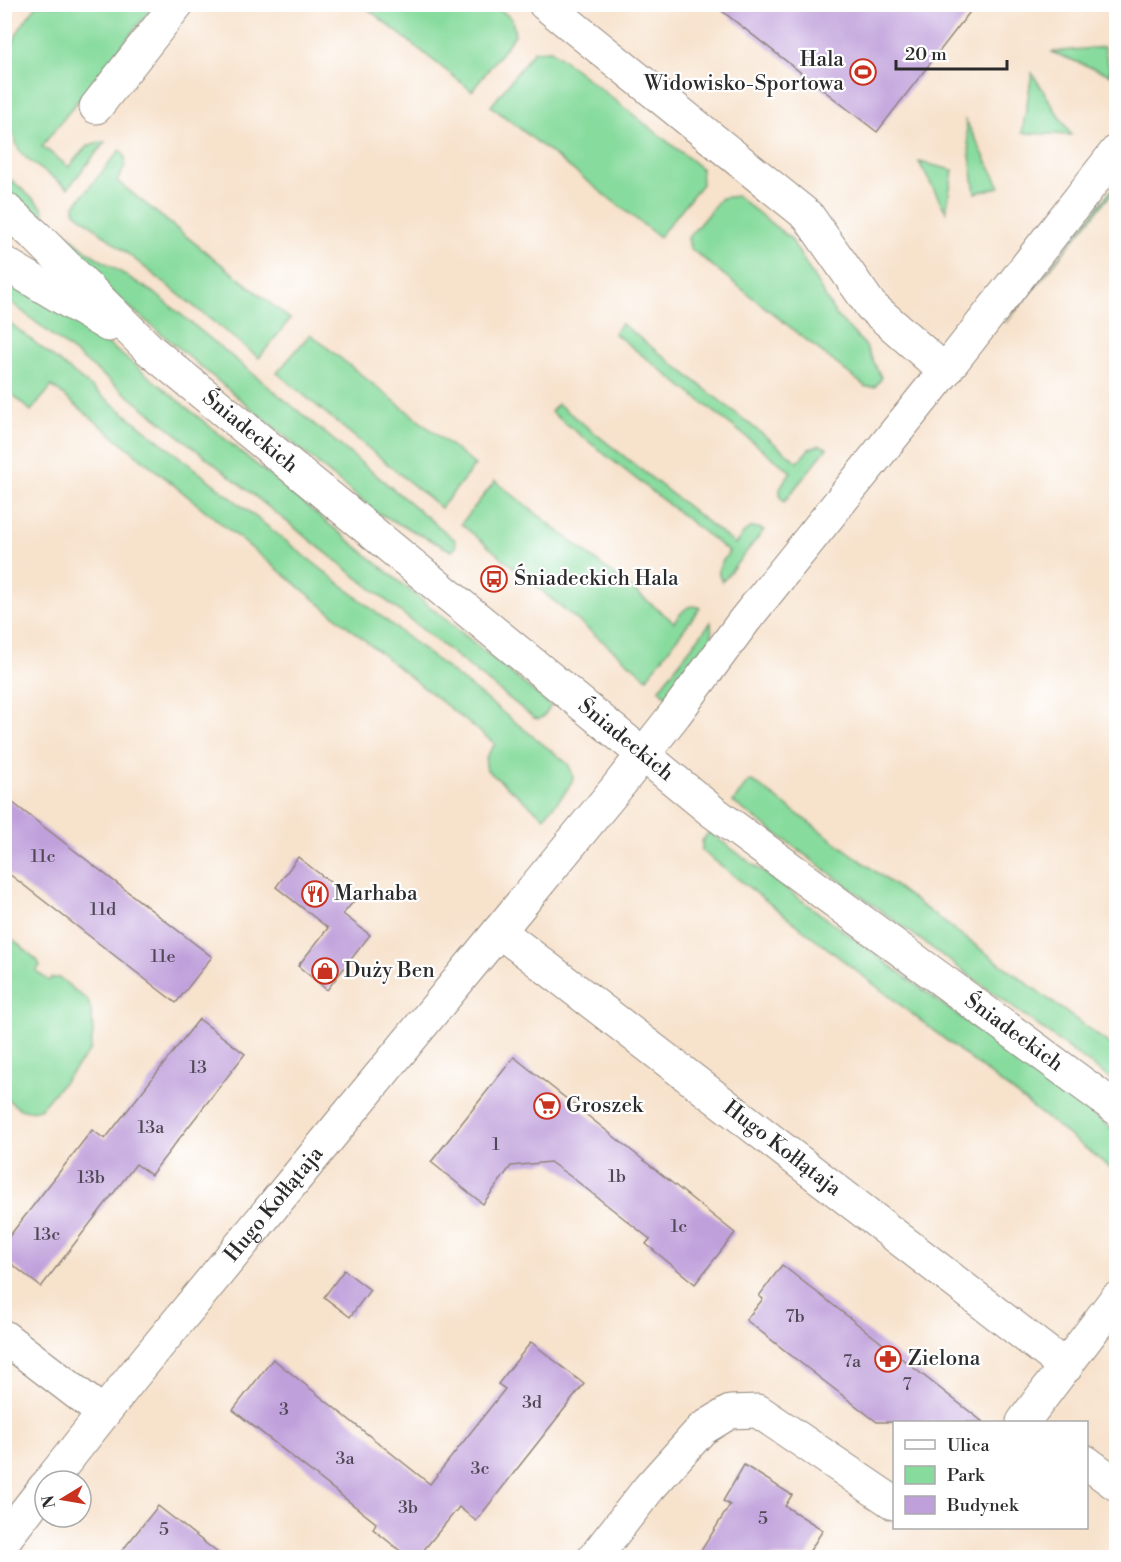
<svg xmlns="http://www.w3.org/2000/svg" width="1121" height="1562" font-family="'Libre Bodoni',serif">
<rect width="100%" height="100%" fill="#fff"/>
<filter id="ink" filterUnits="userSpaceOnUse"><feTurbulence type="fractalNoise" baseFrequency=".0167" numOctaves="2"/><feDisplacementMap in="SourceGraphic" scale="12" xChannelSelector="R" yChannelSelector="G"/><feConvolveMatrix kernelMatrix="1 2 1 2 8 2 1 2 1" color-interpolation-filters="sRGB"/></filter>
<filter id="wash" filterUnits="userSpaceOnUse"><feTurbulence type="fractalNoise" baseFrequency=".008" numOctaves="4" result="noise"/><feDisplacementMap in="SourceGraphic" scale="24" xChannelSelector="R" yChannelSelector="G"/><feGaussianBlur stdDeviation="1.35" result="paint"/><feColorMatrix in="noise" values="0 0 0 0 0 0 0 0 0 0 0 0 0 0 0 0 0 1.4 0 .05"/><feComposite in="paint" operator="in"/></filter>
<g filter="url(#wash)">
<rect width="100%" height="100%" fill="#f7e2cc"/>
<path fill="#87db9d" stroke="#598364" stroke-width="1.5" d="M1076 4 1116 5V9L1070 7Z
M37 5H154L42 146 69 167C80 154 85 142 105 142L68 188C55 178 34 166 23 155 7 138 4 75 10 52 14 34 26 19 37 5Z
M363 5H494L512 19 515 35 472 91Z
M1104 47 1111 75 1051 52Z
M551 50 701 168 702 184 659 237 491 106 534 51Z
M1032 73 1071 135 1022 133Z
M965 119 1000 187 975 193Z
M120 150C131 160 123 171 117 181L290 319 259 358 75 212 74 208 75 205Z
M919 162 953 170 946 212Z
M4 172 7 176 42 207 44 213 37 222 5 193Z
M1116 184V188L1006 323Z
M737 196 791 239 836 315 865 345 881 377V379L875 387H866L690 248 688 238 721 198Z
M58 231H64L88 252 156 294 455 540 456 547 452 551 376 512 116 296 53 235Z
M13 285 95 334 136 366 551 706 543 717 539 719 534 718 8 300 6 297 7 294Z
M5 319 568 764C570 768 573 773 573 778 571 789 551 808 544 817L487 770C483 756 488 755 495 744L399 668 52 386 31 411 5 388Z
M621 323 798 462 809 449 820 445 827 448 784 502C774 490 784 482 791 472L614 333Z
M310 334 475 465 441 508 277 373Z
M558 404 735 544C744 534 747 522 764 530L722 582C714 569 722 563 729 552L551 412Z
M495 481 674 622C681 614 687 601 700 608L647 678 461 524Z
M711 622 712 636 710 644 670 695 666 696 659 689Z
M750 781 754 782 1116 1049V1083L733 802 747 783Z
M709 832 1116 1132V1172L702 851V841Z
M5 933 38 961 40 966 36 971 49 981 51 978H60L88 1001 92 1015 93 1034 90 1051 40 1109C22 1114 18 1108 5 1097Z"/>
<g id="blocks">
<path fill="#c0a0db" d="M713 4H976L877 132Z
M4 796 212 957 176 1003 4 870Z
M298 857 354 901 343 914 370 935 327 990 298 966 328 928 276 887Z
M199 1019 245 1054 151 1175 136 1164 41 1287 4 1258V1243L92 1130 105 1139Z
M514 1057 735 1233 695 1284 646 1244 650 1239 574 1179 550 1162 511 1166 483 1204 431 1162Z
M782 1265 901 1358 983 1422H877L802 1364 746 1320 763 1299 759 1296Z
M344 1270 370 1290 350 1317 324 1297Z
M531 1342 584 1384 476 1521 459 1507 418 1557H408L373 1529 376 1523 233 1410 273 1359 430 1484 505 1389 498 1384Z
M744 1465 792 1495 785 1506 823 1530 806 1557H697L730 1505 723 1501Z
M158 1506 223 1557H117Z"/>
</g>
</g>
<g filter="url(#ink)">
<use href="#blocks" fill-opacity="0" stroke="#91867c" stroke-width="1.5"/>
<g fill="none" stroke-linecap="round" stroke-linejoin="round">
<g stroke="#91867c" stroke-width="35">
<g id="minor">
<path d="M96 107 177 4"/>
<path id="s1" d="M4 208 37 237 150 350 712 811 1116 1108"/>
<path d="M4 263 108 325"/>
<path d="M945 371 1116 152"/>
<path id="s2" d="M499 931 1066 1367"/>
<path d="M4 1337 103 1413"/>
<path d="M1023 1422 1116 1299"/>
<path d="M1086 1462 1116 1484"/>
<path id="s3" d="M50 1481 133 1376 615 790 675 714 744 621 945 371 871 306 808 216 545 4"/>
<path d="M4 1540 45 1487"/>
<path d="M594 1558 649 1488 702 1429 730 1412 758 1411 894 1503"/>
</g>
</g>
<use href="#minor" stroke="#fff" stroke-width="33"/>
</g>
</g>
<defs>
<g id="stadium-ring" transform="scale(1.35)"><circle r="9.5" fill="#fff" stroke="#c8321e" stroke-width="1.5"/><path d="M0-5a6.5 5 0 1 0 0 10a6.5 5 0 1 0 0-10ZM-3.5-1.8h7v3.6h-7Z" fill="#c8321e"/></g>
<g id="bus-ring" transform="scale(1.35)"><circle r="9.5" fill="#fff" stroke="#c8321e" stroke-width="1.5"/><path d="M-5-6H5V4H4V6H2V4H-2V6H-4V4H-5ZM-3.5-4V0h7V-4ZM-3.5 1.2v1.5H-2V1.2ZM2 1.2v1.5H3.5V1.2Z" fill="#c8321e"/></g>
<g id="restaurant-ring" transform="scale(1.35)"><circle r="9.5" fill="#fff" stroke="#c8321e" stroke-width="1.5"/><path d="M-5-6h1v4h1v-4h1v4h1v-4h1v5L-1.5 .5V6h-2V.5L-5-1ZM5-6V6H3V1.5H1.5Q1.5-4 5-6Z" fill="#c8321e"/></g>
<g id="shop-ring" transform="scale(1.35)"><circle r="9.5" fill="#fff" stroke="#c8321e" stroke-width="1.5"/><path d="M-5-2.5h2.3a2.7 3.5 0 0 1 5.4 0H5L5.5 6h-11ZM-1.5-2.5h3a1.5 2.3 0 0 0-3 0Z" fill="#c8321e"/></g>
<g id="supermarket-ring" transform="scale(1.35)"><circle r="9.5" fill="#fff" stroke="#c8321e" stroke-width="1.5"/><path d="M-6-5.5h2.5l.6 2H6L4.5 2H-2.5L-4.4-4H-6ZM-1.5 3.2a1.3 1.3 0 1 0 .1 0ZM3 3.2a1.3 1.3 0 1 0 .1 0Z" fill="#c8321e"/></g>
<g id="pharmacy-ring" transform="scale(1.35)"><circle r="9.5" fill="#fff" stroke="#c8321e" stroke-width="1.5"/><path d="M-2-6h4v4h4v4h-4v4h-4v-4h-4v-4h4Z" fill="#c8321e"/></g>
</defs>
<g fill-rule="evenodd">
<use href="#stadium-ring" x="863" y="72"/>
<use href="#bus-ring" x="494" y="579"/>
<use href="#restaurant-ring" x="315" y="894"/>
<use href="#shop-ring" x="325" y="971"/>
<use href="#supermarket-ring" x="547" y="1106"/>
<use href="#pharmacy-ring" x="888" y="1359"/>
</g>
<g text-anchor="middle" dominant-baseline="central" stroke-width="4.5" stroke-linejoin="round" paint-order="stroke">
<g font-size="18" fill="#504857">
<text x="43" y="856">11c</text>
<text x="103" y="909">11d</text>
<text x="163" y="956">11e</text>
<text x="198" y="1067">13</text>
<text x="151" y="1127">13a</text>
<text x="496" y="1144">1</text>
<text x="617" y="1176">1b</text>
<text x="91" y="1177">13b</text>
<text x="679" y="1226">1c</text>
<text x="47" y="1234">13c</text>
<text x="795" y="1316">7b</text>
<text x="852" y="1361">7a</text>
<text x="907" y="1384">7</text>
<text x="532" y="1402">3d</text>
<text x="284" y="1409">3</text>
<text x="345" y="1458">3a</text>
<text x="480" y="1468">3c</text>
<text x="408" y="1507">3b</text>
<text x="763" y="1518">5</text>
<text x="164" y="1529">5</text>
</g>
<g font-size="21" fill="#2b2b2b" stroke="#fff" text-anchor="start">
<text x="844" y="60" text-anchor="end">Hala<tspan x="844" dy="24">Widowisko-Sportowa</tspan></text>
<text x="514" y="579">Śniadeckich Hala</text>
<text x="334" y="894">Marhaba</text>
<text x="344" y="971">Duży Ben</text>
<text x="566" y="1106">Groszek</text>
<text x="908" y="1359">Zielona</text>
</g>
<g font-size="21" fill="#2b2b2b" stroke="#fff">
<text stroke="none"><textPath href="#s1" startOffset="333">Śniadeckich</textPath></text>
<text stroke="none"><textPath href="#s1" startOffset="819">Śniadeckich</textPath></text>
<text stroke="none"><textPath href="#s1" startOffset="1305">Śniadeckich</textPath></text>
<text stroke="none"><textPath href="#s2" startOffset="357">Hugo Kołłątaja</textPath></text>
<text stroke="none"><textPath href="#s3" startOffset="356">Hugo Kołłątaja</textPath></text>
</g>
</g>
<rect width="1121" height="1562" fill="none" stroke="#fff" stroke-width="24"/>
<rect x="893" y="1421" width="195" height="108" fill="#ffffff" stroke="#aaaaaa" stroke-width="1.5"/>
<rect x="905" y="1440" width="30" height="9" fill="#ffffff" stroke="#aaaaaa" stroke-width="1.5"/>
<text x="947" y="1451" font-size="18" fill="#2b2b2b">Ulica</text>
<rect x="905" y="1466" width="30" height="18" fill="#87db9d" stroke="#aaaaaa" stroke-width="1.5"/>
<text x="947" y="1481" font-size="18" fill="#2b2b2b">Park</text>
<rect x="905" y="1496" width="30" height="18" fill="#c0a0db" stroke="#aaaaaa" stroke-width="1.5"/>
<text x="947" y="1511" font-size="18" fill="#2b2b2b">Budynek</text>
<g transform="translate(63 1499) rotate(259)"><circle r="28" fill="#ffffff" stroke="#aaaaaa" stroke-width="1.5"/>
<path d="M0-4.5L10 22L0 15L-10 22Z" fill="#c8321e"/>
<text y="-9" font-size="16" font-weight="bold" text-anchor="middle" fill="#2b2b2b">N</text>
</g>
<path d="M896 60v9h111v-9" fill="none" stroke="#2b2b2b" stroke-width="3"/>
<text x="905" y="60" font-size="18" fill="#2b2b2b" stroke="#ffffff" stroke-width="4.5" paint-order="stroke">20 m</text>
</svg>
